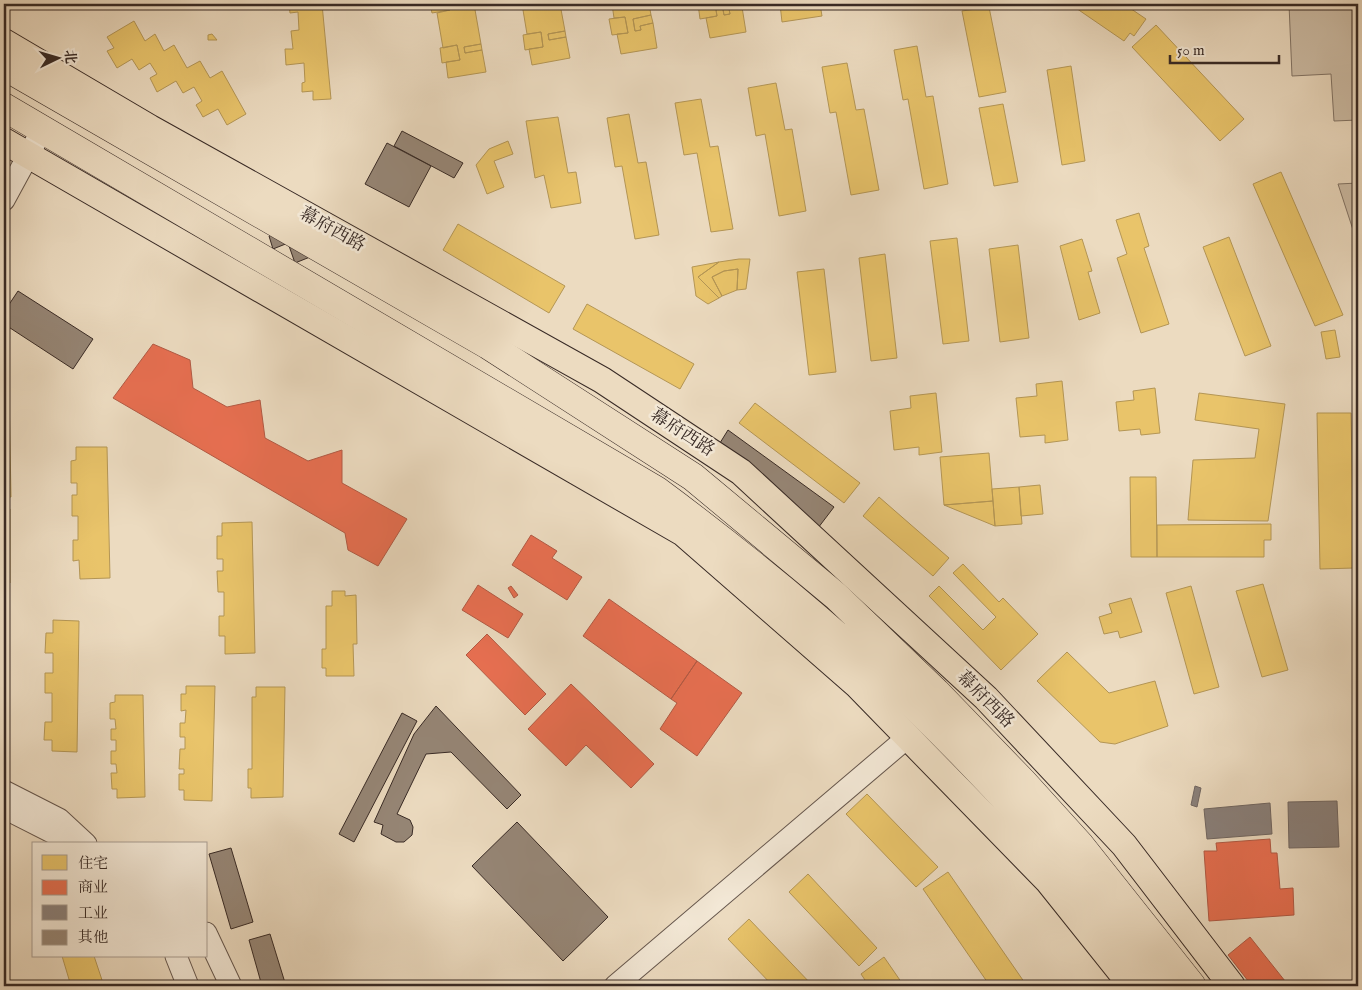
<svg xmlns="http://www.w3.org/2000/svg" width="1362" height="990" font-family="'IM FELL English','Noto Serif SC',serif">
<rect width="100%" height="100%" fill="#ecdbc0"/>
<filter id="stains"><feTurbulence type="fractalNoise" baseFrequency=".004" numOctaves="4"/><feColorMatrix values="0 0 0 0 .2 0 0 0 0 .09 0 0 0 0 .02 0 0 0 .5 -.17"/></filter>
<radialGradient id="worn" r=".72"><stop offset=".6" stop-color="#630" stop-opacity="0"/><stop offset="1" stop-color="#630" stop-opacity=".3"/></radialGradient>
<path fill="#cdbda6" stroke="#827466" d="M1289 4H1358V120L1334 121 1331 74 1292 76Z
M1358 183V245L1338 184Z"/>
<path fill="#e9c46a" stroke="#b49655" d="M289 4H322L331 99 313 100V91L302 92V83L305 82 304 63 286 65 285 49H293L291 31 299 30 298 12 290 13Z
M430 4H449L450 10 432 13Z
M449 4H474L481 44 464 47 465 53 482 50 486 72 448 78 446 62 460 60 457 45 443 48 437 13 450 10Z
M522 4H560L565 31 548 34 549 40 566 37 570 58 532 65 529 49 543 47 541 32 527 34Z
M612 4H649L651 15 633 19 635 31 641 30 640 26 653 23 657 48 621 54 617 34 628 33 625 17 614 18Z
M698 4H715L717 16 700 19Z
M715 4H722L724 15 730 14 729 9 742 7 746 32 710 38 706 18 717 16Z
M722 4H741L742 7 729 9 730 14 724 15Z
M780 4H820L822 16 782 22Z
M1070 4H1124L1146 19 1134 36 1130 33 1124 41Z
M989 7 1006 92 979 97 962 11Z
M651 15 653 23 640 26 641 30 635 31 633 19Z
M625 17 628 33 612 35 609 19Z
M134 21 145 41 155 34 164 51 174 45 187 68 200 61 210 78 222 71 246 114 227 125 218 109 203 117 196 105 202 101 194 87 183 93 176 81 157 92 150 78 157 74 150 63 139 70 132 59 117 68 107 51 114 48 107 37Z
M1156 25 1244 119 1220 141 1132 47Z
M565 31 566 37 549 40 548 34Z
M541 32 543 47 525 50 523 35Z
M208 35 212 34 217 40H208Z
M481 44 482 50 465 53 464 47Z
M457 45 460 60 442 63 440 48Z
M917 46 926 97 933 96 948 184 924 189 908 99 903 100 894 50Z
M847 63 856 110 864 109 879 190 851 195 836 112 830 113 822 67Z
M1071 66 1085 161 1062 165 1047 70Z
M776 83 785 130 792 129 806 211 779 216 765 134 756 136 748 88Z
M701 99 710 147 718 146 733 229 711 232 697 153 684 155 675 103Z
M1003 104 1018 182 994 186 979 108Z
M629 114 638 163 646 162 659 235 635 239 622 166 615 167 607 118Z
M558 117 568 173 576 172 581 203 551 208 544 175 535 178 526 121Z
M508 141 513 154 494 161 504 187 487 194 476 165 489 149Z
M1281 172 1343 315 1315 326 1253 184Z
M1139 213 1149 246 1144 248 1169 324 1141 333 1117 258 1127 254 1116 220Z
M458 224 565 286 549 313 443 250Z
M1229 237 1271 346 1245 356 1203 247Z
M957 238 969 341 943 344 930 241Z
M1082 239 1092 271 1088 272 1100 313 1079 320 1060 246Z
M1018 245 1029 338 1000 342 989 249Z
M885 254 897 358 871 361 859 258Z
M739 259H750L746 289 737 290 738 269 724 271 712 277 722 296 719 298 698 277 719 262Z
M719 262 698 277 719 298 708 304 696 296 692 267Z
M738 269 737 290 722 296 712 277 724 271Z
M824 269 836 372 809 375 797 272Z
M587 304 694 364 680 389 573 329Z
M1335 330 1340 357 1326 359 1321 332Z
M1062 381 1068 440 1045 443V435L1020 437 1016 398 1037 396 1036 384Z
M1155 388 1160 433 1141 435 1140 429 1119 431 1116 402 1134 400 1133 391Z
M4 391H9L11 497H4Z
M936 393 942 452 919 455V447L894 450 890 411 911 408 910 396Z
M1199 393 1285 404 1268 521 1188 520 1193 460 1255 458 1259 429 1195 420Z
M755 403 860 483 844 503 739 423Z
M1317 413H1351L1354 568 1320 569Z
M76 447H107L110 578 80 579 79 560 73 561V540H78V516H72V495H77V483H71V461L76 460Z
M989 453 993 501 944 505 940 457Z
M1130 477H1156L1157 557H1131Z
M1040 485 1043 514 1021 516 1019 487Z
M1019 487 1022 524 995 526 992 489Z
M879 497 949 558 933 576 863 516Z
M993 501 995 526 944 505Z
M4 509H10V583H4Z
M252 522 255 653 225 654V636H219V616H224V592H218L217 571H223V559H217V536H222V523Z
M1271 524V540H1264V557H1157V525Z
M963 564 999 602 1003 598 1038 634 1001 670 929 596 939 586 983 630 996 617 953 573Z
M1263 584 1288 670 1262 677 1236 591Z
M1191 586 1219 687 1194 694 1166 593Z
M332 591H345V596L356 595 357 644H353L354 676H326V668H322V649H326V606H332Z
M1131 598 1142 632 1120 638 1118 631 1104 634 1099 617 1112 613 1109 604Z
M53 620 79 621 77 752 52 751V740H44L45 722H52V693H45V673H53V653H45L46 633H53Z
M1067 652 1109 693 1155 681 1168 726 1115 744 1100 742 1037 681Z
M186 686H215L212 801 184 800V790H179V774H184V769H179L180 749H185V737H180V723H185L186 710 181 711V694H186Z
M256 687H285L283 797 251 798V788H248V769H252V697H256Z
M115 695H143L145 797 117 798V789H112L111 773H117L116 764H111V751H116V740H111V729H116L115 719H110V703L115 702Z
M867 794 938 867 916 887 846 814Z
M948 872 1027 986H990L923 889Z
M808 874 877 948 859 966 789 892Z
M749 919 813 986H773L728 939Z
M62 956H94L104 986H71Z
M884 957 904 986H869L861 974Z"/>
<path fill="#e76f51" stroke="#b25a44" d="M153 344 190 360 193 388 227 407 260 400 265 438 308 461 342 450V483L407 519 378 566 348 550 345 533 113 398Z
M531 535 557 551 552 558 582 577 567 600 512 565Z
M478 585 523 614 508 638 462 610Z
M511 586 518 595 514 598 508 588Z
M609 599 697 661 671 699 583 636Z
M487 634 546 694 525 715 466 655Z
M697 661 742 693 697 756 660 729 677 703 671 699Z
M571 684 654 764 631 788 586 745 566 766 528 729Z
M1270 839 1271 853H1277L1280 889 1293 888 1294 915 1209 921 1204 851H1217L1216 843Z
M1250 937 1289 986H1252L1228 955Z"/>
<path fill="#8a817c" stroke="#716762" d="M1195 786 1201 788 1197 807 1191 805Z
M1337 801 1339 847 1289 848 1288 802Z
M1270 803 1272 834 1207 839 1204 809Z"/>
<path fill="#968676" stroke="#382a25" d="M402 131 463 163 454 178 394 146Z
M387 143 431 166 409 207 365 184Z
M299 225 310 257 295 263 288 243 273 249 269 236Z
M18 291 93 339 73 369 4 324V312Z
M728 430 834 507 818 528 715 451Z
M436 706 521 795 507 809 451 752 426 754 397 814 410 820 413 827 412 835 404 842H396L381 834 383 825 374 822 414 734Z
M402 713 417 721 354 842 339 834Z
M517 822 608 917 563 961 472 866Z
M231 848 253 922 231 929 209 854Z
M270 934 286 986H262L249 940Z"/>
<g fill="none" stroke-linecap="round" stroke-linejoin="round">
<g stroke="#65564c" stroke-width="23">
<path id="minor" d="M4 200 42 130
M4 791 59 819 86 844
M4 808 75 844
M206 933 231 986
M176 956 188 986
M615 986 908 737"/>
</g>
<g stroke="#382a25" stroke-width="28">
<path id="major" d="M4 42 150 128 602 380 741 472 986 698 1124 845 1232 986
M4 141 683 533 857 685 1048 881 1132 986"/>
</g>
<g stroke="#382a25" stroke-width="29">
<path id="highway" d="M4 66 488 345 693 477 836 596 936 692 1022 781 1080 845 1192 986
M4 107 656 490C803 599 950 728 1067 870 1098 907 1128 947 1158 986"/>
</g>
<use href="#minor" stroke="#f3e8d6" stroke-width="21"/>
<use href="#major" stroke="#ecdbc0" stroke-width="26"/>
<use href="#highway" stroke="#ecdbc0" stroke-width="28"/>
</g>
<g text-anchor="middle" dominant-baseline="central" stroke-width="5" stroke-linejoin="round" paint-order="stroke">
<g font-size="18" fill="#382a25" stroke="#f3e8d6">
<text transform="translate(332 230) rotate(29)">幕府西路</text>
<text transform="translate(682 433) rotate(33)">幕府西路</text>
<text transform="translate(985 700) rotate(45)">幕府西路</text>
</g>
</g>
<rect width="1362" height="990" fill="none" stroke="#ecdbc0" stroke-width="20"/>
<rect x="5" y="5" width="1352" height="980" fill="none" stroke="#382a25" stroke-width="2.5"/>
<rect x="10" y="10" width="1342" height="970" fill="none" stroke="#382a25"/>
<rect x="32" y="842" width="175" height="115" fill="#f3e8d6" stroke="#a89c8f"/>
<rect x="42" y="855" width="25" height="15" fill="#e9c46a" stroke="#a89c8f"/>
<text x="78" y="868" font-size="15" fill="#382a25">住宅</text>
<rect x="42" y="880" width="25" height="15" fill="#e76f51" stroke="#a89c8f"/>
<text x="78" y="892" font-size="15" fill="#382a25">商业</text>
<rect x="42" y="905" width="25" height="15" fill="#8a817c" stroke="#a89c8f"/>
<text x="78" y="918" font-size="15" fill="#382a25">工业</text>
<rect x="42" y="930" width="25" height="15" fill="#968676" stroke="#a89c8f"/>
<text x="78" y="942" font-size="15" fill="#382a25">其他</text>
<g transform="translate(58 58) rotate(85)" stroke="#f3e8d6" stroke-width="4" paint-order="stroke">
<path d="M0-4L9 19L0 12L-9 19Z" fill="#382a25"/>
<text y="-8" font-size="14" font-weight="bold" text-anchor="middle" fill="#382a25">北</text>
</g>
<path d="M1170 55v8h109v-8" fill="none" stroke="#382a25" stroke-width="2.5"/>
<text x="1177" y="55" font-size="15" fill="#382a25" stroke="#f3e8d6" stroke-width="4" paint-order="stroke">50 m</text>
<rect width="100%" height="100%" filter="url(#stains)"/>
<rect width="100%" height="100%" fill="url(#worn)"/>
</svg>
